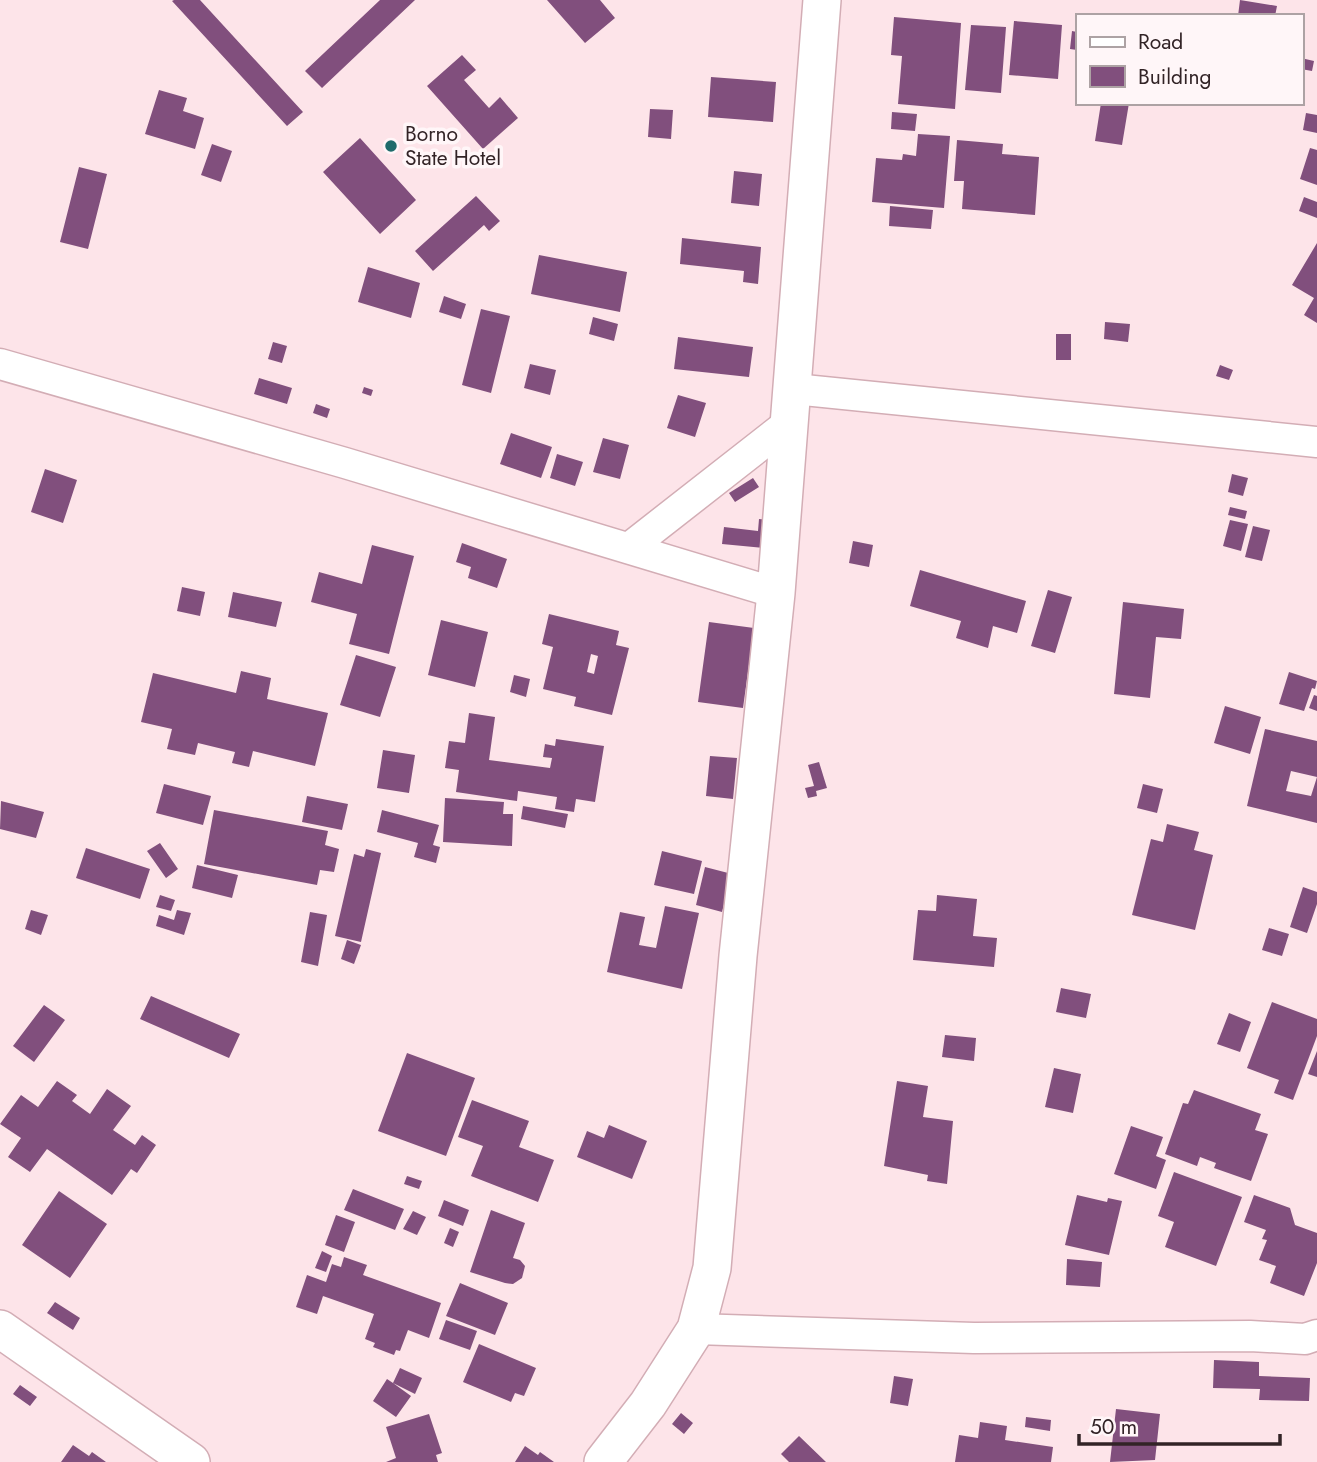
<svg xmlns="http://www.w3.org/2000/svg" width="1317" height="1462" font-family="Jost,sans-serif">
<rect width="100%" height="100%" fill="#fde4e9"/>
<path fill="#814f7d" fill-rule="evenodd" d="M174 0H200L303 112 287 126 172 1Z
M380 0H415L322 88 305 71Z
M547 0H600L615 18 585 43Z
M1240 0 1277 6 1275 16H1238Z
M894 17 961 23 955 109 898 104 902 56 891 55Z
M1014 21 1062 25 1058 79 1009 75Z
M971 25 1006 27 1001 93 965 90Z
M1072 31 1077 32V50L1070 49Z
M462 55 476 70 464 80 489 108 500 97 518 118 483 149 427 86Z
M1301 58 1314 61 1312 71 1301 69Z
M711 77 776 82 773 122 708 117Z
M159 90 187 98 183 111 204 118 195 149 145 134Z
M1101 103H1129L1122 145 1095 141Z
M650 109 673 110 671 139 648 137Z
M892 112 917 114 915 131 891 129Z
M1306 113 1317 115V133L1303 130Z
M918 134 950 136 944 208 872 202 876 158 902 160 903 154 916 156Z
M360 138 416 200 380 234 323 172Z
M957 140 1003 144 1002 154 1039 157 1035 215 962 209 964 181H954Z
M212 144 232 151 221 182 201 175Z
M1310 148 1317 150V185L1300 179Z
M79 167 107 174 88 249 60 242Z
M734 171 762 174 759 206 731 203Z
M476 196 500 221 489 231 484 225 433 271 415 251Z
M1304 197 1317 202V218L1299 211Z
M890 206 933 210 931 229 889 226Z
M682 238 761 247 758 284 743 282 744 271 680 264Z
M1317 243V323L1304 315 1314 298 1292 285Z
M539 255 627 272 620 312 531 294Z
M368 267 420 283 411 318 358 302Z
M444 296 466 304 461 319 439 312Z
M481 309 510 316 491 393 462 385Z
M593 317 618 324 614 341 589 334Z
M1105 322 1130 324 1128 342 1104 339Z
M1056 334H1071V360H1056Z
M678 337 753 347 749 377 674 369Z
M273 342 287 346 282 363 268 359Z
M530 364 556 370 550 395 524 388Z
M1220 365 1233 370 1229 380 1216 376Z
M259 378 292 388 287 404 254 394Z
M364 387 373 390 371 396 362 393Z
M678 395 706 403 695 437 667 428Z
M316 404 330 409 327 418 313 413Z
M511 433 552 447 541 478 500 464Z
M603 438 629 445 620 479 593 472Z
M557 454 583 462 575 486 550 478Z
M45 469 77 480 63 523 31 512Z
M1232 474 1248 478 1243 496 1228 492Z
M753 478 759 487 735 502 729 493Z
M1230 507 1247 511 1245 519 1228 515Z
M759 519 777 521 775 549 722 544 724 527 758 531Z
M1230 520 1248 524 1241 551 1223 546Z
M1253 526 1270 530 1262 561 1245 557Z
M853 541 873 545 869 567 849 563Z
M462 543 507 559 497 588 468 578 471 567 456 562Z
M372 545 414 556 389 654 349 644 357 614 311 602 319 572 362 584Z
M920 570 1026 601 1017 633 993 626 988 648 956 638 961 621 910 606Z
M182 587 205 592 200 616 177 611Z
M1048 590 1072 597 1055 653 1031 646Z
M233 592 282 602 276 627 228 617Z
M1123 602 1184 609 1181 639 1156 637 1150 698 1114 694Z
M549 614 619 631 616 645 629 648 612 715 574 706 576 697 543 689 553 647 542 644ZM591 654 598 656 594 674 587 672Z
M441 620 488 632 475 687 428 675Z
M709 622 754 628 743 708 698 702Z
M356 655 396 667 380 717 340 705Z
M241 671 271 678 267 699 328 713 315 766 253 751 249 767 232 763 235 752 198 743 195 755 167 749 172 729 141 722 153 673 236 693Z
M1289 672 1317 681 1315 689 1312 688 1304 711 1279 704Z
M514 675 530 679 526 697 510 692Z
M1314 695 1317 696V711L1309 708Z
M1225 706 1261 717 1250 754 1214 743Z
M469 713 495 717 489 760 550 768 552 758 543 757 545 744 555 746 556 739 604 746 595 802 576 799 574 812 555 809 557 797 518 791 517 801 456 792 459 770 445 768 449 741 465 743Z
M1265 729 1317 741V777L1291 771 1286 791 1311 796 1317 777V823L1247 806Z
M383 750 415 755 409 793 377 788Z
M710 756 737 758 733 799 706 796Z
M819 762 827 788 816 791 817 796 808 798 805 788 814 786 808 765Z
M164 784 211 796 203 825 156 813Z
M1143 784 1163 789 1157 813 1137 808Z
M307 796 348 804 342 830 302 822Z
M445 798 504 802 503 814H513L512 846 443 842Z
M1 801 44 812 36 838 0 829Z
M523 806 568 814 565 828 521 819Z
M214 810 328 831 325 845 339 849 334 872 320 870 317 885 204 864Z
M382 810 439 825 433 845 440 847 436 863 414 857 418 843 377 832Z
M1167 824 1199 832 1194 850 1213 855 1195 930 1132 915 1151 839 1163 842Z
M160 843 178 869 166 878 147 851Z
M86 848 150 869 140 899 76 878Z
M366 849 381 853 361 942 335 936 354 854 364 857Z
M662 851 702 861 694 894 654 885Z
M197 865 238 875 232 898 192 888Z
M705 867 732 874 722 912 696 905Z
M1303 887 1317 892V904L1307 933 1290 927Z
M160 895 175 900 171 911 156 907Z
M937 895 977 899 973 936 997 938 994 967 913 960 918 910 936 911Z
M665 906 699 913 682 989 607 972 620 912 645 917 639 945 656 948Z
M31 910 48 915 41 935 25 929Z
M177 910 191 913 184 935 156 926 159 915 174 920Z
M310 912 327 915 318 966 301 962Z
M1269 928 1289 934 1282 956 1262 950Z
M347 940 361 945 354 964 341 959Z
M1061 988 1091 994 1086 1018 1056 1012Z
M151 996 240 1034 229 1058 140 1019Z
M1272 1002 1317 1019V1036L1293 1100 1274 1093 1279 1080 1247 1068Z
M44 1005 65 1020 34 1062 13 1046Z
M1229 1013 1251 1022 1240 1052 1217 1044Z
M945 1035 976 1038 974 1061 942 1057Z
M1317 1051V1077L1308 1074Z
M407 1053 475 1078 446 1156 378 1131Z
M1054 1068 1081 1074 1073 1113 1045 1107Z
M57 1081 77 1095 72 1101 90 1114 107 1089 131 1106 113 1130 135 1145 142 1135 156 1145 137 1173 131 1169 112 1195 47 1149 30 1172 8 1157 21 1138 0 1124 21 1095 38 1107Z
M897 1081 928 1086 923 1117 953 1121 947 1184 927 1181 928 1175 884 1166Z
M1194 1090 1261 1114 1255 1130 1268 1134 1251 1181 1214 1168 1216 1163 1200 1157 1197 1166 1165 1154 1183 1103 1188 1104Z
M472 1100 529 1121 519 1147 554 1160 538 1202 471 1176 483 1146 458 1137Z
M609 1125 647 1141 632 1179 577 1157 587 1131 604 1138Z
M1131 1126 1163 1137 1156 1156 1166 1160 1156 1189 1114 1174Z
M1174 1172 1242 1197 1216 1266 1165 1247 1174 1222 1158 1216Z
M407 1176 422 1181 419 1189 404 1184Z
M353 1189 404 1209 395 1230 344 1210Z
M59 1191 107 1224 70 1278 22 1245Z
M1077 1195 1107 1202 1108 1198 1122 1201 1109 1255 1065 1245Z
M1254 1195 1290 1208 1295 1225 1317 1233V1263L1304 1296 1270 1283 1276 1266 1259 1260 1267 1240 1262 1239 1266 1230 1244 1222Z
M444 1200 469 1210 463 1226 438 1216Z
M491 1210 525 1223 513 1258 520 1260 525 1266 522 1278 513 1284 505 1283 470 1272Z
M413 1211 426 1217 417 1235 403 1229Z
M336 1215 355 1222 344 1252 325 1245Z
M450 1228 459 1232 453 1247 444 1243Z
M322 1251 332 1256 326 1272 315 1268Z
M344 1257 367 1265 363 1275 441 1303 429 1338 408 1330 400 1351 396 1350 394 1355 373 1347 375 1343 365 1339 374 1314 323 1296 317 1314 296 1307 307 1275 326 1282 332 1264 341 1267Z
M1067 1259 1102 1262 1100 1287 1066 1285Z
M460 1283 508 1303 495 1335 446 1316Z
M55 1302 80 1318 73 1330 47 1313Z
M446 1320 477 1331 470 1350 439 1339Z
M479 1344 536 1368 524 1396 515 1393 511 1402 463 1382Z
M1214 1360 1259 1362V1376L1310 1378 1309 1401 1259 1400 1260 1389 1213 1388Z
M400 1368 422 1378 415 1394 393 1383 411 1396 396 1417 373 1401 387 1379 393 1383Z
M894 1376 913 1379 908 1406 890 1403Z
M20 1385 37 1397 30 1406 13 1394Z
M1116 1409 1160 1414 1155 1460 1110 1462Z
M681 1413 693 1423 684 1434 672 1424Z
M429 1414 442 1453 436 1455 438 1462H386L396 1458 386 1427Z
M1026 1417 1051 1420 1050 1431 1025 1427Z
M980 1422 1007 1426 1005 1440 1053 1447 1051 1462H955L959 1435 978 1438Z
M799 1436 826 1462H789L781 1454Z
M73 1445 89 1456 92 1452 106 1462H61Z
M525 1446 538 1455 540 1452 554 1462H515Z"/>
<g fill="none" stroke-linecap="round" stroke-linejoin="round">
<g stroke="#d3adb5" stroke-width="33">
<path id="minor" d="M0 364 345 463 776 593
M794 389 1317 442
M629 548 790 422
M696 1329 974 1338 1250 1336 1305 1339 1317 1335"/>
</g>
<g stroke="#d3adb5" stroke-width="40">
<path id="tertiary" d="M0 1329 191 1462
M603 1462 648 1404 696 1329 712 1268 738 956 776 593 822 0"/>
</g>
<use href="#minor" stroke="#fff" stroke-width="30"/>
<use href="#tertiary" stroke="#fff" stroke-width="37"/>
</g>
<circle fill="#1f6b6b" stroke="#fff6f8" stroke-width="2.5" cx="391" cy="146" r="7"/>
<g text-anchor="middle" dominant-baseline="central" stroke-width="7" stroke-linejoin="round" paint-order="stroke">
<g font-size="21" fill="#322326" stroke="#fff6f8" text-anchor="start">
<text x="405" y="134">Borno<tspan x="405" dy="24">State Hotel</tspan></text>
</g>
</g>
<rect x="1076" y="14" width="228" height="91" fill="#fff6f8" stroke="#ada2a4" stroke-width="2"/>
<rect x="1090" y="37" width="35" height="10" fill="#ffffff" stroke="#ada2a4" stroke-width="2"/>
<text x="1138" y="49" font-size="21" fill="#322326">Road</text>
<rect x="1090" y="66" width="35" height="21" fill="#814f7d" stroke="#ada2a4" stroke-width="2"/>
<text x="1138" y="84" font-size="21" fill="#322326">Building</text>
<path d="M1079 1434v10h201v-10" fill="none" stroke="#322326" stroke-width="3.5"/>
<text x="1090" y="1434" font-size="21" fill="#322326" stroke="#fff6f8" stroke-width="5" paint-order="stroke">50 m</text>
</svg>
